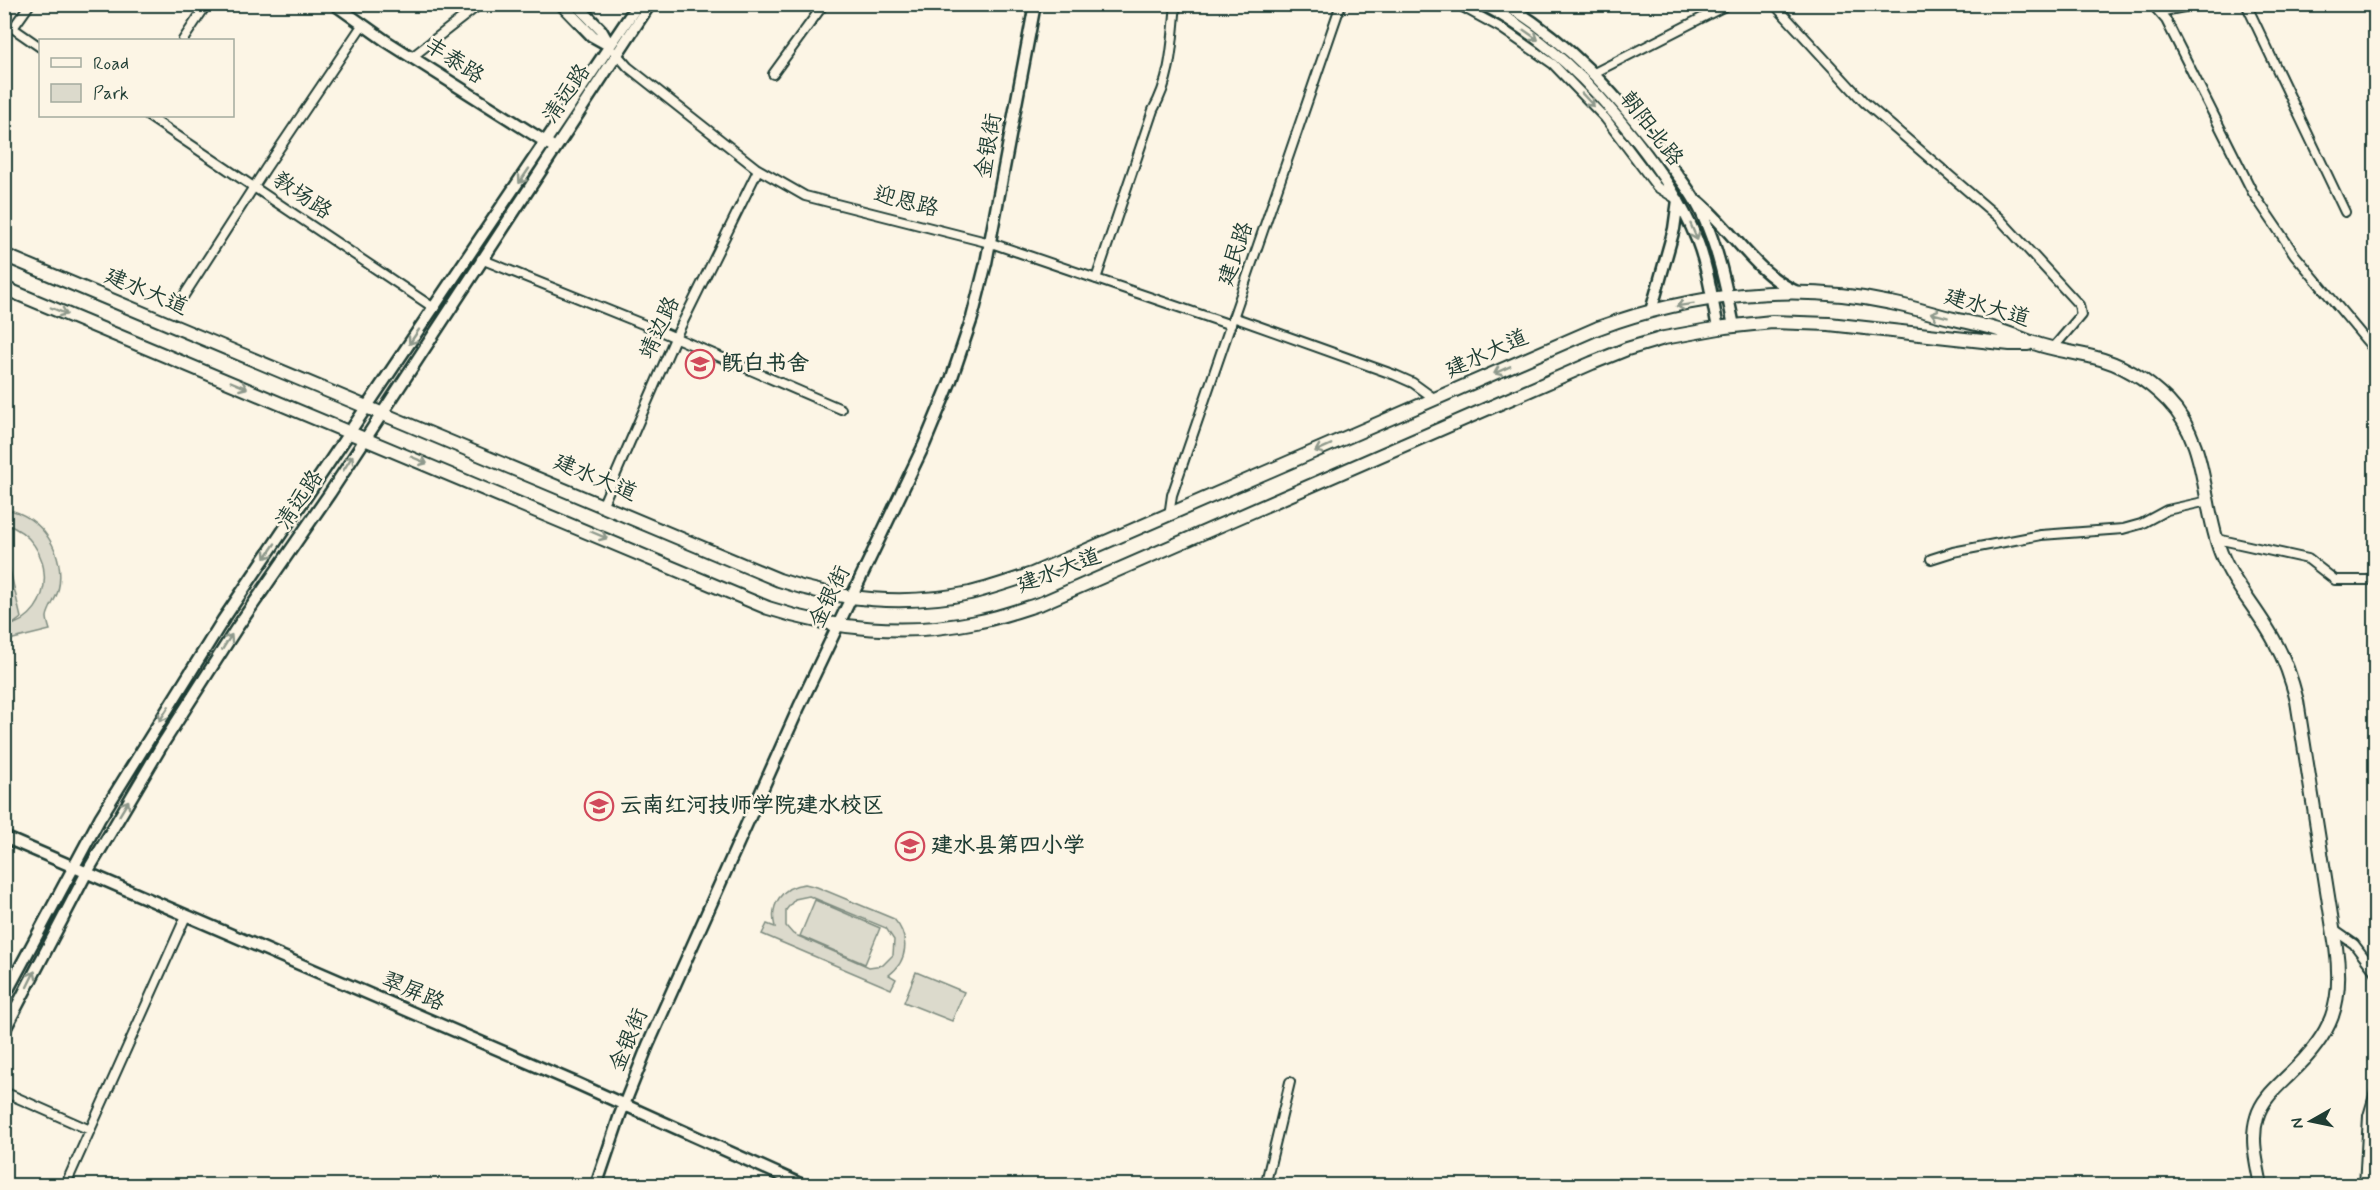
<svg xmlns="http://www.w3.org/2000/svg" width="2380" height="1190" font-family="Mynerve,'LXGW WenKai TC',sans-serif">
<rect width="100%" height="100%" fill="#fcf5e5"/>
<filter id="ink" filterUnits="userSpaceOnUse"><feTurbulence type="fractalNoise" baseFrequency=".0167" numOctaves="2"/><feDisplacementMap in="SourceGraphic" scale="12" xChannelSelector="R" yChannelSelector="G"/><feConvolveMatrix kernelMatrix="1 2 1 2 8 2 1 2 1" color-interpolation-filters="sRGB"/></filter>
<g filter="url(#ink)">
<path fill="#dcdacc" stroke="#7e8c80" stroke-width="1.5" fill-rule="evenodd" d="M5 509C42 515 67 554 58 591 56 599 48 609 47 617 47 620 49 627 50 630L5 641V627C59 615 56 540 5 524Z
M4 544 21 618 13 624 5 626Z
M805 884 817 887 894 919C910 937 908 961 889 975L896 979 891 989 762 934 767 924 775 927C769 905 782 886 805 884ZM809 896 886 928 894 940 893 955 883 965 869 967 793 934 786 926V910L795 899Z
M815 900 880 928 865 964 800 936Z
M916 972 964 992 952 1021 904 1002Z"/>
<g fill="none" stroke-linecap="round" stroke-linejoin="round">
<g stroke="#1f3d34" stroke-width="12">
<path id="street" d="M1457 4 1501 28 1553 64 1605 118 1657 187 1675 198
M1774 4 1864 102 1999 218 2079 305 2081 315 2053 348
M2152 4 2166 20 2253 193 2295 255 2376 352
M2246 4 2345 212
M2159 12 2199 4
M4 22 40 47
M13 28 30 4
M183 40 207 4
M615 52 628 67 756 168 805 196 994 244 1231 325
M412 57 480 4
M1594 73 1729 4
M773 74 824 4
M148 116 434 308
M481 259 660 331 841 409
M1096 279 1153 110C1172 77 1172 42 1176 4
M183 297 266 168 363 24
M1233 317 1395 375 1413 383 1435 399
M603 504 675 338 758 170
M1169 516 1172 495 1341 4
M2217 539 2308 559 2335 580H2368L2376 577
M1931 559 1953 552 2041 535 2123 529 2141 524 2167 510 2208 501
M2334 930 2354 944 2376 973
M4 1092 90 1130
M65 1186 186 916
M1265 1186 1290 1082
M2364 1186 2368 1116 2376 1089"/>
</g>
<g stroke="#1f3d34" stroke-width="15">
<path id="secondary" d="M334 4 386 41 552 146
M561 4 592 36 610 46
M576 4 601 30 610 46
M1482 4C1544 36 1592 84 1635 139 1660 171 1682 202 1697 240 1708 268 1712 299 1718 328
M1505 4C1568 41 1613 92 1657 148 1673 170 1692 191 1703 216 1719 251 1726 288 1734 326
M1699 202C1733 231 1756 274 1797 292
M1651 311 1674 229 1678 200
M4 837 576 1083 805 1186
M4 997 100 818 223 620 638 4
M4 1031 86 874 162 745 236 629 330 493 650 4
M596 1186 620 1115 648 1045 799 707 924 445 951 380 972 318 986 263 1035 4"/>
</g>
<g stroke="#1f3d34" stroke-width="16">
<path id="primary" d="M4 255 779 580C839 601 907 606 970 593 991 588 1011 581 1032 574L1598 328C1690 294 1795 282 1891 303 1912 307 1933 314 1954 319 1971 323 1988 326 2004 332 2014 335 2024 340 2034 343 2053 350 2074 352 2093 357 2123 364 2147 380 2168 401 2209 443 2201 502 2221 553 2234 586 2260 612 2276 644 2286 662 2292 681 2297 701L2336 947C2344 1004 2332 1034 2290 1074 2277 1087 2262 1099 2257 1117 2250 1140 2257 1163 2261 1186
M4 288 768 608C835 630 907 636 976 622 998 618 1020 610 1042 603L1592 363 1627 349 1664 338 1725 327 1772 322 1829 324 2010 344H2028"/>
</g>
<use href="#street" stroke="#fcf5e5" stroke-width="8"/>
<use href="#secondary" stroke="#fcf5e5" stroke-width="10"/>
<use href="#primary" stroke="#fcf5e5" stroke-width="12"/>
</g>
<defs><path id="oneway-shaft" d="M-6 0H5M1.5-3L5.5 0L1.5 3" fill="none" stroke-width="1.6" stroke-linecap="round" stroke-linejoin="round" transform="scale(1.5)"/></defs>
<g stroke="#8e998c">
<use href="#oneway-shaft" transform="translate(1531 35) rotate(35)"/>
<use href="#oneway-shaft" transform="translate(1588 100) rotate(47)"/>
<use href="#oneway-shaft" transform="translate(524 176) rotate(124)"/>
<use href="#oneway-shaft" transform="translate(1694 232) rotate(67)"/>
<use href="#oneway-shaft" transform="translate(1685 305) rotate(171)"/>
<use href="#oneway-shaft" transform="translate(59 311) rotate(23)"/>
<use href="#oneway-shaft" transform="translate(1939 315) rotate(-165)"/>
<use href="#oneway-shaft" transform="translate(414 337) rotate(124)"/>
<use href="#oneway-shaft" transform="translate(1502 370) rotate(156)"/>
<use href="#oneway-shaft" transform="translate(239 385) rotate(23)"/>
<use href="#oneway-shaft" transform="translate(1323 448) rotate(156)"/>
<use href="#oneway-shaft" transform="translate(419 460) rotate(23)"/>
<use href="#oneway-shaft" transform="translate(348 463) rotate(-58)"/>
<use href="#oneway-shaft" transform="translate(599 535) rotate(23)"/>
<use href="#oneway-shaft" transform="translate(270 551) rotate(124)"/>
<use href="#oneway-shaft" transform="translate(227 642) rotate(-58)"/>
<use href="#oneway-shaft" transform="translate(164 714) rotate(122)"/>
<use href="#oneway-shaft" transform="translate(124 808) rotate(-59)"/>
<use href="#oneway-shaft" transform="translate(31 979) rotate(-64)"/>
</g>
</g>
<defs>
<g id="school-ring" transform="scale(1.5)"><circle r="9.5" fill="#fcf5e5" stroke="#d1495b" stroke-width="1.5"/><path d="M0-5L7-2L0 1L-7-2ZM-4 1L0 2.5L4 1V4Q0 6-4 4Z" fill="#d1495b"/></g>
</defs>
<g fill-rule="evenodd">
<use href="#school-ring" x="700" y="364"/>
<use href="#school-ring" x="599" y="806"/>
<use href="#school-ring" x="910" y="846"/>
</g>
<g text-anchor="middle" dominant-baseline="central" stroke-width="5" stroke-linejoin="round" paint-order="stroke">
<g font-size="22" fill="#1f3d34" stroke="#fcf5e5">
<text transform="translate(454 61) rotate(33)">丰泰路</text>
<text transform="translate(567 94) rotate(-56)">清远路</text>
<text transform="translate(1651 129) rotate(52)">朝阳北路</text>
<text transform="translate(989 146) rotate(-80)">金银街</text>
<text transform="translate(302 196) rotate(34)">教场路</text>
<text transform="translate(906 202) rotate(14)">迎恩路</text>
<text transform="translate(1236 254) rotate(-71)">建民路</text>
<text transform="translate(146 292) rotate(23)">建水大道</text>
<text transform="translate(1987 308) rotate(16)">建水大道</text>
<text transform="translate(660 328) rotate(-65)">靖边路</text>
<text transform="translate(1487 354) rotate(-24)">建水大道</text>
<text transform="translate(595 478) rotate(23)">建水大道</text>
<text transform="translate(300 500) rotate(-56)">清远路</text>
<text transform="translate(1059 571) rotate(-21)">建水大道</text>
<text transform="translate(830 597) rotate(-64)">金银街</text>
<text transform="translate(413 992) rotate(23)">翠屏路</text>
<text transform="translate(629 1040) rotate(-67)">金银街</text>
</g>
<g font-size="22" font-weight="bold" fill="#1f3d34" stroke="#fcf5e5" text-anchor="start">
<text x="721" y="364">既白书舍</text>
<text x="620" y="806">云南红河技师学院建水校区</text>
<text x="931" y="846">建水县第四小学</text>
</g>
</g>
<rect width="2380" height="1190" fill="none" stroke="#fcf5e5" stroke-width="24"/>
<rect x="12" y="12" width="2356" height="1166" fill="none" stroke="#1f3d34" stroke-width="2" filter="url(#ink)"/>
<rect x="39" y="39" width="195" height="78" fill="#fcf5e5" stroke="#a4ab9e" stroke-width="1.5"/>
<rect x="51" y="58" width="30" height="9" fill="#fcf5e5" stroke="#a4ab9e" stroke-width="1.5"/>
<text x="93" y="69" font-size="18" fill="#1f3d34">Road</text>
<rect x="51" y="84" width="30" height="18" fill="#dcdacc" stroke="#a4ab9e" stroke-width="1.5"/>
<text x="93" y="99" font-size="18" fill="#1f3d34">Park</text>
<g transform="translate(2311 1121) rotate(261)" stroke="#fcf5e5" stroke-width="4.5" paint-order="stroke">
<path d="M0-4.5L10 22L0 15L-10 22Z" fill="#1f3d34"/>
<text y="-9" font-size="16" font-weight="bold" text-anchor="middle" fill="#1f3d34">N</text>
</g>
</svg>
